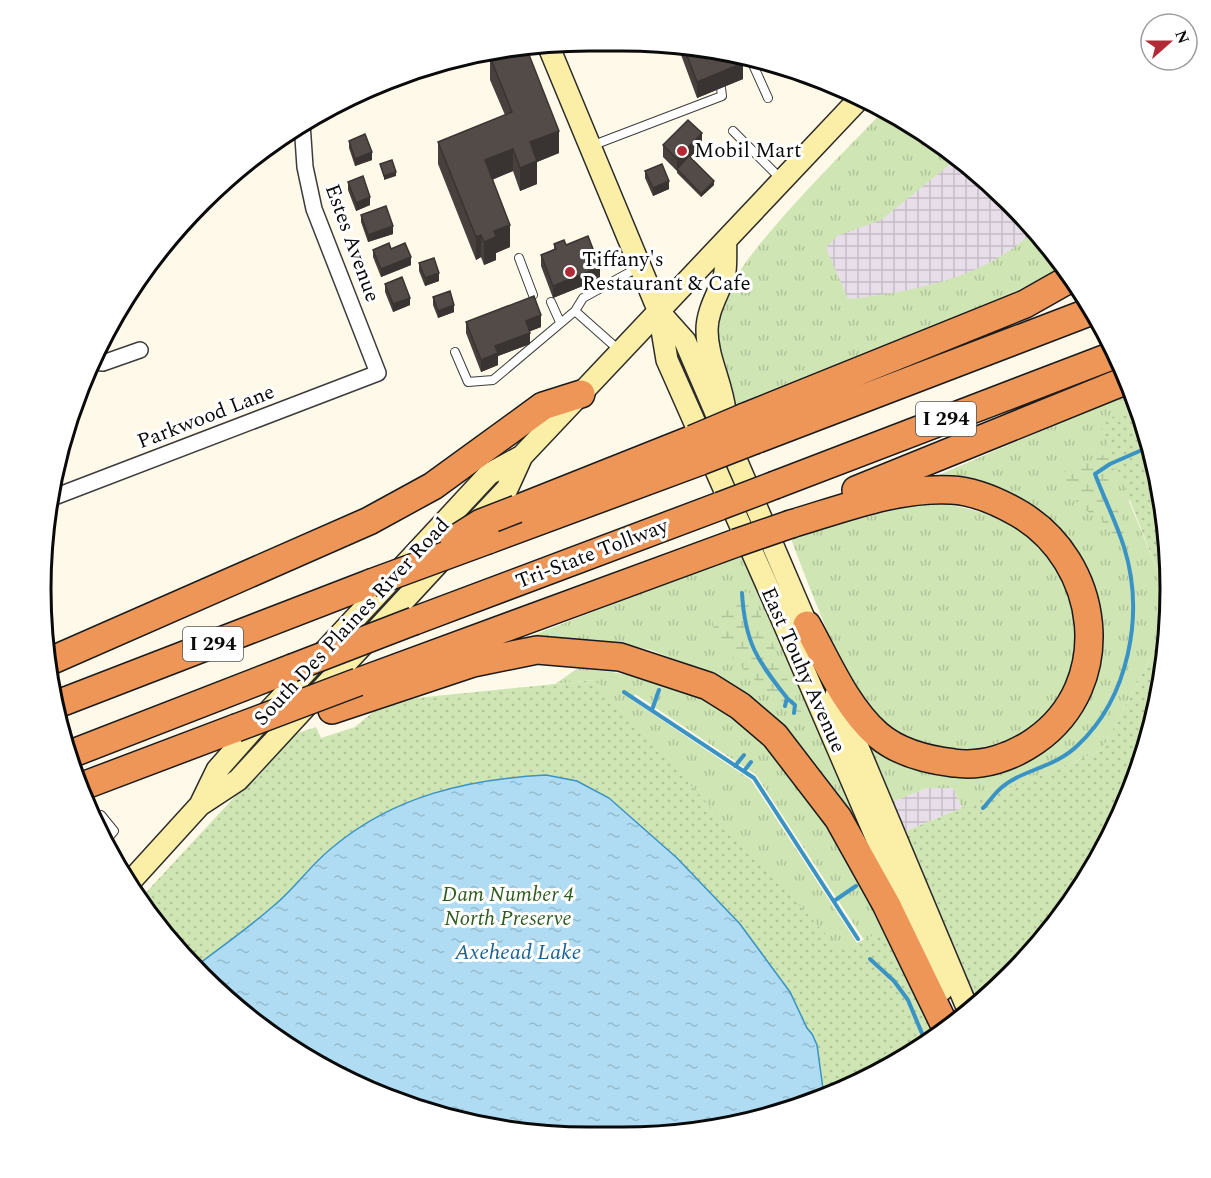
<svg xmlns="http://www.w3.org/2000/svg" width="1211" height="1178" font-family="Spectral,serif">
<defs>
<pattern id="industrial-grid" width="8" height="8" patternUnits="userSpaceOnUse" patternTransform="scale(1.5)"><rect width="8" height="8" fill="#e7dee9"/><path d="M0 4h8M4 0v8" fill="none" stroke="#c5bdc6"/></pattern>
<pattern id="grass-tufts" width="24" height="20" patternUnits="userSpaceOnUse" patternTransform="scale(1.5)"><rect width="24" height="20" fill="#cfe5b4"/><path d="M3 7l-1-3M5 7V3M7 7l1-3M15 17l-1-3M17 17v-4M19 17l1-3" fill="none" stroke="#b0c399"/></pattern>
<pattern id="wetland-marsh" width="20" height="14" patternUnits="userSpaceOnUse" patternTransform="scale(1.5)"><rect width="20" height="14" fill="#cfe5b4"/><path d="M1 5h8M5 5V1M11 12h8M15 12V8" fill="none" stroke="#b0c399"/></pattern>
<pattern id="park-dots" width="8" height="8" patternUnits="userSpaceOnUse" patternTransform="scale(1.5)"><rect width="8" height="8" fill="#cfe5b4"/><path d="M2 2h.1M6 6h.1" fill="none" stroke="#b0c399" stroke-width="1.8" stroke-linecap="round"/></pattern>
<pattern id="water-ripples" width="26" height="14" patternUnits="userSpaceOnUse" patternTransform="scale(1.5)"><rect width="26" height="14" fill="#afdcf2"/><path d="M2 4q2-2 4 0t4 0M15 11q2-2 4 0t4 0" fill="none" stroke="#95bbce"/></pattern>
</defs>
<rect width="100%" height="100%" fill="#fef9e8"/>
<path fill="url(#industrial-grid)" d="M908 123 984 177 1047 244 752 373 753 279Z
M927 788H953L962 808 901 833 889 803Z"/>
<path fill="url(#grass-tufts)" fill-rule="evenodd" d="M885 109 958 158 881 220 837 236 826 248 848 299C911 292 988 278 1034 230L1064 266 994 303 735 408C725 380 712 351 716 319 723 268 846 151 885 109Z
M1131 392 1152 447 1129 501 1158 572 1163 611 1153 653 1102 750 962 808 953 788H927L889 803 866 750 878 744 962 772 1073 716 1077 556 925 481Z
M939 504C983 508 1025 525 1052 562 1070 585 1077 613 1075 642 1070 732 978 773 902 734 884 725 856 693 845 675 837 663 833 647 828 633 815 601 802 569 790 536L914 505Z
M743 553 862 827 856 829 704 671 651 650 622 644 592 640H521Z
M578 668C620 672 663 680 702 698 719 705 733 717 747 729 814 786 851 867 893 944L864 1081 195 967 167 937 179 936 595 680 555 684ZM635 694 756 775 864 940 857 943 751 780 632 700Z"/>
<path fill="url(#wetland-marsh)" d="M1132 443 1152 447 1153 455 1113 470C1102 495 1129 521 1126 546L1121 547 1101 520 1078 505 1063 474 1067 470Z
M747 592 752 595 804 718 799 719C772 689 656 617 747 592Z"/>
<path fill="url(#park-dots)" d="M1137 408C1206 590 1160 803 1035 950 1017 971 994 988 975 1007L901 833 1102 750 1153 653 1163 611 1158 572 1099 422Z
M595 680 840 950 886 930 937 1036 864 1081 764 1119 658 1136 518 1133 413 1108 315 1064 228 1002 154 923 139 900 292 735 316 727 321 738 355 727 373 712 416 698Z"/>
<path fill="url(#water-ripples)" stroke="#3a93c5" stroke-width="1.5" d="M546 775 577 781 609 798 677 858 740 924 790 992 807 1028 812 1034 817 1045 824 1096 764 1119 658 1136 518 1133 413 1108 315 1064 228 1002 195 967C221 947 247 929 271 908 294 890 310 865 333 847 394 796 468 779 546 775Z"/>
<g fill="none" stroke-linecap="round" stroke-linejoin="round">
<path stroke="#3a93c5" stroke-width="4" d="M742 593C745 643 757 660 787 698L785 706
M624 692 754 778 858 939
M788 699 795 705 794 713
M652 710 659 690
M735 766 744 755
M744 771 751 762
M983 808C989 802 994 794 1001 788 1021 770 1054 768 1077 746 1129 698 1145 614 1124 547 1116 522 1104 498 1095 474L1110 464 1151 446
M834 901 856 886
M870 959 894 981 908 1000 926 1043"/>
<g stroke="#3d3d3d" stroke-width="10">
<path id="lane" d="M750 58 768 98
M733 131 781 179
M591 146 722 96 721 88
M519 258 533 295
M551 302 560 322
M575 311 583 298 639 267
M455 352 468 382 493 380 575 311 620 351
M92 819 101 815 114 831 104 843"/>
</g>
<g stroke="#3d3d3d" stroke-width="18">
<path id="street" d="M95 362 103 363 140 350
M49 499 378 373 314 209 305 167 302 123"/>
</g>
<g stroke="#2c2c2c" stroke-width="24">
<path id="secondary" d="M548 45 659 312 667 360 781 617 942 990
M660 313 685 341 813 639
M725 411C722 383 707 358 707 330 707 311 718 294 724 277 727 266 725 251 726 240
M475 523 507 489 522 456
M836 695 969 1012
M200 805 217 770 270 710 489 474 522 456 860 98
M129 883 200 805 238 780 444 557"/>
</g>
<g stroke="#1b1b1b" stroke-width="30">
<path id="highway" d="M745 417 1025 304 1071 278
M755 440 1092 311
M775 485 1117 354
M856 490 1127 380
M517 509 693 439
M791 524C842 509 897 487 951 490 975 491 997 501 1018 513 1101 561 1117 684 1035 741 1012 757 983 767 954 763 928 760 899 753 878 735 846 707 827 661 807 625
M488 540 701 461
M414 621 720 506
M48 662 369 521 433 486 543 406 581 394
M358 682 736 543
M55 705 371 583
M332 710 473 663 537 650 620 657 708 686 740 706 775 736 838 818 886 904 947 1030
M68 755 292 668
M80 787 236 728"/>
</g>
<use href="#lane" stroke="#fff" stroke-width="8"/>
<use href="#street" stroke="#fff" stroke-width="15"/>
<use href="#secondary" stroke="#fbeea6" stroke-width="21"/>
<use href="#highway" stroke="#ed9657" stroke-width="27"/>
<g stroke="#1b1b1b" stroke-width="30" stroke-linecap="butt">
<path id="highway-bridge" d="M693 439 745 417
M701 461 755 440
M720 506 775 485
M454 540 481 523 517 509
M736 543 791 524
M371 583 488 540
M292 668 414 621
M236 728 358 682"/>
</g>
<use href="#highway-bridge" stroke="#ed9657" stroke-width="27"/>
</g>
<path fill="#47403d" d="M677 44 694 45 743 79 697 98Z
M490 57 559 153 537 162V184L520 191 513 171 493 179 510 247 496 253V260L484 265 481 257 476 260 438 164V142L505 115 490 80Z
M349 141 372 160 355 166 349 148Z
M663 145H702L690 157 714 185 701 197 677 173V171L663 157Z
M645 171 669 189 653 196 645 178Z
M348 182 370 205 356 211 348 190Z
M361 215 393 234 368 242 361 222Z
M554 244 566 245 600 279 553 298 541 266V255L554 249Z
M373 250 411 265 381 277 373 257Z
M419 263 439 281 425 286 419 271Z
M385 284 410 305 393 312 385 292Z
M433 297 454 312 438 318 433 305Z
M466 322 541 327 530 331V344L498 356V365L481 372 466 333Z"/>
<path fill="#393432" d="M743 63V79L697 98V82Z
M559 131V153L537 162V184L520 191V168L530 142Z
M702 133V145L677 171V159Z
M513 149V171L485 183V160Z
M372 152V160L355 166V159Z
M396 172V176L384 180V176Z
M669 181V189L653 196V188Z
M714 181V185L701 197V194Z
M370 197V205L356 211V203Z
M510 225V247L496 253V260L484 265V242L494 231Z
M393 226V234L368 242V235Z
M481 235V257L476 260V237Z
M411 257V265L381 277V269Z
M600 267V279L553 298V286Z
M439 273V281L425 286V278Z
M410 298V305L393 312V304Z
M454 305V312L438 318V311Z
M541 315V327L526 333V321Z
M530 333V344L498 356V365L481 372V360L495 346Z"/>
<path fill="#524b47" stroke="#393432" stroke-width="1.5" d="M683 45H694L741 56 743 63 697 82Z
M526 47 559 131 530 142 537 161 520 168 513 149 485 160 510 225 494 231 496 237 484 242 481 235 476 237 438 142 512 112 490 57 514 48Z
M688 120 702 133 677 159 663 145Z
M365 134 372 152 355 159 349 141Z
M689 156 714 181 701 194 677 169Z
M392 160 396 172 384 176 380 164Z
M662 164 669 181 653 188 645 171Z
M363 176 370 197 356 203 348 182Z
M386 206 393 226 368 235 361 215Z
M588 236 600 267 553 286 541 255 556 249 554 244 564 240 566 245Z
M389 243 391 249 405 243 411 257 381 269 373 250Z
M434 258 439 273 425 278 419 263Z
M402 277 410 298 393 304 385 284Z
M450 291 454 305 438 311 433 297Z
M534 296 541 315 526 321 530 333 495 346 498 353 481 360 466 322Z"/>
<g fill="#b12a36" stroke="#fff" stroke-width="2">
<circle cx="682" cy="151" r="6"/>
<circle cx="570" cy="272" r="6"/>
</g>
<g text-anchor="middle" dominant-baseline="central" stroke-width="6" stroke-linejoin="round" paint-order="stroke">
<g fill="#fff" stroke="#545454" stroke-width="1.5">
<rect x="916" y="402" width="60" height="34" rx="4.5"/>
<rect x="183" y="627" width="60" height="34" rx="4.5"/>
</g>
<g font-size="20" font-weight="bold" fill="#0a0a0a">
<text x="946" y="419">I 294</text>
<text x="213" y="644">I 294</text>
</g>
<g font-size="21" fill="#0a0a0a" stroke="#fff" text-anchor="start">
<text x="694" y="151">Mobil Mart</text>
<text x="582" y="260">Tiffany's<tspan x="582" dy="24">Restaurant &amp; Cafe</tspan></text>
</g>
<g font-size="21" fill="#0a0a0a" stroke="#fff">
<text transform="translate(352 243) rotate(70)">Estes Avenue</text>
<text transform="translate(206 417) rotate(-21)">Parkwood Lane</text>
<text transform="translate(592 554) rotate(-21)">Tri-State Tollway</text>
<text transform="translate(352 622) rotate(-47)">South Des Plaines River Road</text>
<text transform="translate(803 670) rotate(66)">East Touhy Avenue</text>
</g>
<g font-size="21" font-style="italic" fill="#2e5d1f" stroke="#fff">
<text x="508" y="895">Dam Number 4<tspan x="508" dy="24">North Preserve</tspan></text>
</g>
<g font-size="22" font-style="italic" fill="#1b6393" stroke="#fff">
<text x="518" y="952">Axehead Lake</text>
</g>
</g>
<path d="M0 0H1211V1178H0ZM589 51H622A538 538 0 0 1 1160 589V589A538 538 0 0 1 622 1127H589A538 538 0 0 1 51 589V589A538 538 0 0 1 589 51Z" fill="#fff" fill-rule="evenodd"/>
<path fill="none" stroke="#0a0a0a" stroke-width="3" d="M589 51H622A538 538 0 0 1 1160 589V589A538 538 0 0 1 622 1127H589A538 538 0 0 1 51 589V589A538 538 0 0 1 589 51Z"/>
<g transform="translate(1169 42) rotate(69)"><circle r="28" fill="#ffffff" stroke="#9d9d9d" stroke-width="1.5"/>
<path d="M0-4.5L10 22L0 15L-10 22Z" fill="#b12a36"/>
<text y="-9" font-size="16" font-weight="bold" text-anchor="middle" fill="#0a0a0a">N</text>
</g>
</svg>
